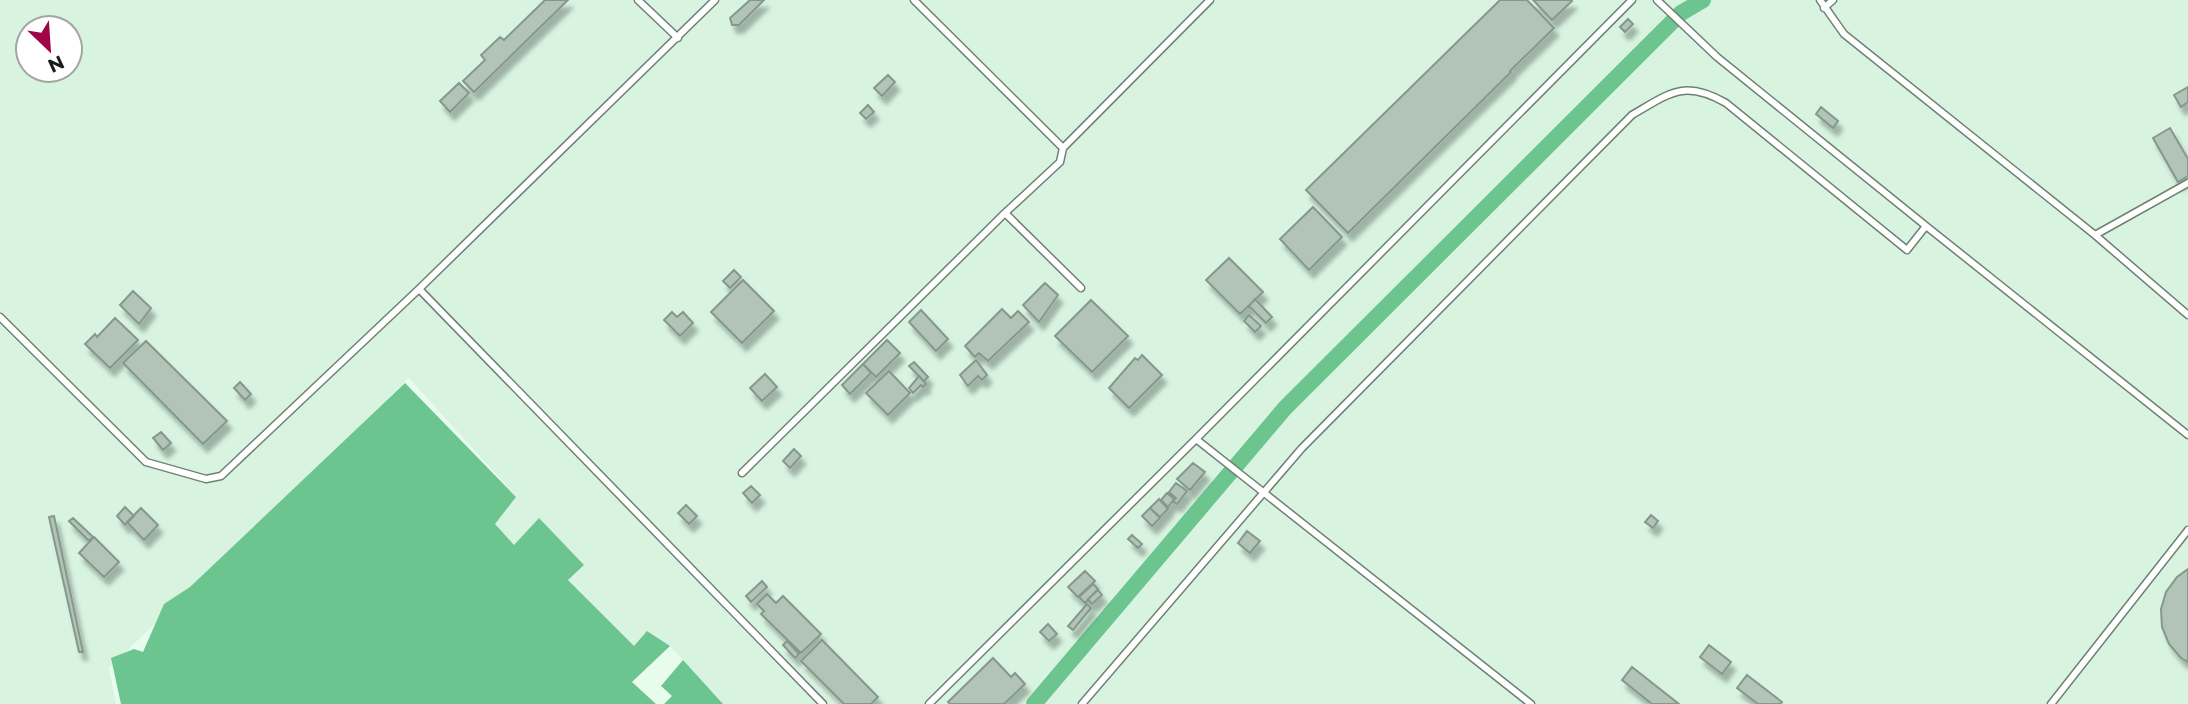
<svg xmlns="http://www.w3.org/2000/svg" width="2188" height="704" font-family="Montserrat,sans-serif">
<defs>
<filter id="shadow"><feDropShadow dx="4.5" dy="8" stdDeviation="2" flood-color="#0004"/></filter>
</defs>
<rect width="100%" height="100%" fill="#e8fcee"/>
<path fill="#d8f4e1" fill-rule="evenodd" d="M0 0H2188V704H723L670 646 648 631 634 647 568 579 583 566 539 519 514 545 494 524 516 496 409 378 109 668 116 704H0ZM28 28H70V70H28Z"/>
<path fill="#6cc58e" d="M405 383 516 497 495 524 514 545 539 518 584 565 568 580 634 646 647 631 670 646 632 682 656 704H121L111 658 134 649 143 652 164 604 190 587Z
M683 660 723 704H664L672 696 661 686Z"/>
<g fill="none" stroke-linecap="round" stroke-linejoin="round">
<path stroke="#6cc58e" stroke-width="16" d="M1034 704 1285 408 1681 13 1703 0"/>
</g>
<path fill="#b1c4b7" stroke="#86988b" stroke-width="2" filter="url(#shadow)" d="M545 0H568L474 92 463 81 485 60 481 55 500 37 504 40Z
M750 0H764L739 25H732L730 18Z
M1500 0H1527L1554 28 1510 71 1511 72 1348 233 1306 190Z
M1533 0H1571L1572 1 1552 20Z
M1628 19 1633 24 1625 32 1620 27Z
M888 75 895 82 882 96 874 88Z
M459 83 469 93 450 112 440 101Z
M2188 87V102L2181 107 2174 95Z
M868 105 874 112 866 119 860 113Z
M1821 107 1838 121 1833 128 1816 114Z
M2170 128 2188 159V176L2178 182 2153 138Z
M1313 207 1342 237 1309 270 1280 239Z
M1229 258 1263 292 1240 314 1206 280Z
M734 270 741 277 730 288 723 281Z
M743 280 774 311 742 343 711 312Z
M1045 283 1058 295 1039 322 1023 305Z
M133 291 151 308 139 324 120 305Z
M1255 299 1272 317 1266 323 1249 306Z
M1091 300 1128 336 1092 372 1055 336Z
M1002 309 1011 318 1018 311 1029 322 988 361 979 353 975 357 965 346Z
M921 310 948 339 936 351 909 322Z
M672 312 677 317 683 312 693 323 680 336 664 320Z
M1249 315 1261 326 1255 332 1244 321Z
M115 318 138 340 110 368 85 344 95 334 97 337Z
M887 340 900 353 876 377 863 364Z
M146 341 227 421 203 444 123 363Z
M1142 355 1162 375 1129 408 1109 388 1135 358 1138 360Z
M976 360 987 375 982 380 978 376 968 386 960 375Z
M914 362 928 377 924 381 909 366Z
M863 364 871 373 850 394 842 385Z
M889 371 910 393 888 415 866 393Z
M765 374 777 387 762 401 750 388Z
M919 376 926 384 923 387 921 385 913 393 909 388Z
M240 382 251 394 245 400 234 388Z
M161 432 171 443 163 450 153 438Z
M794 449 801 456 790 468 783 461Z
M1193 463 1205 472 1190 490 1177 479Z
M1176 483 1187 491 1177 504 1173 501 1176 498 1169 492Z
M751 486 760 495 752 503 743 493Z
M1167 493 1174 499 1168 507 1161 500Z
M1159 499 1168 509 1160 517 1150 508Z
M686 505 697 516 689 524 678 513Z
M125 507 134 516 125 525 117 516Z
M141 508 158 525 144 540 127 522Z
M1150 508 1160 518 1152 526 1142 516Z
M1651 515 1658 521 1653 528 1645 522Z
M54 516 83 652H79L49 517Z
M73 518 93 537 89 541 69 521Z
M1247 531 1260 541 1250 553 1238 543Z
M1132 535 1142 544 1138 548 1128 539Z
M94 537 119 562 104 577 79 553Z
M2188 569V662L2181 658 2169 644 2162 627 2161 609 2166 592 2177 577Z
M1085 571 1095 581 1078 597 1068 587Z
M762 581 767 587 751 602 746 596Z
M1093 584 1098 589 1085 603 1079 597Z
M1098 590 1102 595 1092 604 1088 599Z
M767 594 776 603 783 596 821 634 801 653 761 614 764 611 757 604Z
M1087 604 1091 608 1073 630 1068 626Z
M1048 624 1057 634 1049 641 1040 632Z
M822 640 878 697 871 704H844L801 661Z
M787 641 799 654 795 658 783 645Z
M1709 645 1731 662 1722 674 1700 657Z
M993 658 1011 677 1015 673 1025 684 1004 704H950L948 702Z
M1632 667 1679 704H1652L1622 680Z
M1747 675 1782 702 1780 704H1758L1737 688Z"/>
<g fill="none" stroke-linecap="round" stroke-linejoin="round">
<g stroke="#6f8174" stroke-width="9">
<path id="service" d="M638 0 678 38
M914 0 1063 148
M1657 0 1717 57 1926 226
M1820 0 1844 34 2095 235 2188 315
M1824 8 1833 0
M1005 213 1081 288
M2095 235 2188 183
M419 289 823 704
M0 317 146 462 206 479 221 476 419 289 715 0
M1196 439 1531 704
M742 473 1005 213 1060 162 1063 148 1210 0
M929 704 1196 439 1632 0
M1082 704 1302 448 1632 115C1670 93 1684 79 1726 103L1907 250 1926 226 2188 435
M2051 704 2188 530"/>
</g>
<use href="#service" stroke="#fff" stroke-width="6"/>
</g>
<g transform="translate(49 49) rotate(155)"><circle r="33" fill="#ffffff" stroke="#a2a5a3" stroke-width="2"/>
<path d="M0-5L12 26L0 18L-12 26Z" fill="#9f0448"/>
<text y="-10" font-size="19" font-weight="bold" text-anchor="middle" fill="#171e19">N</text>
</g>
</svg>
